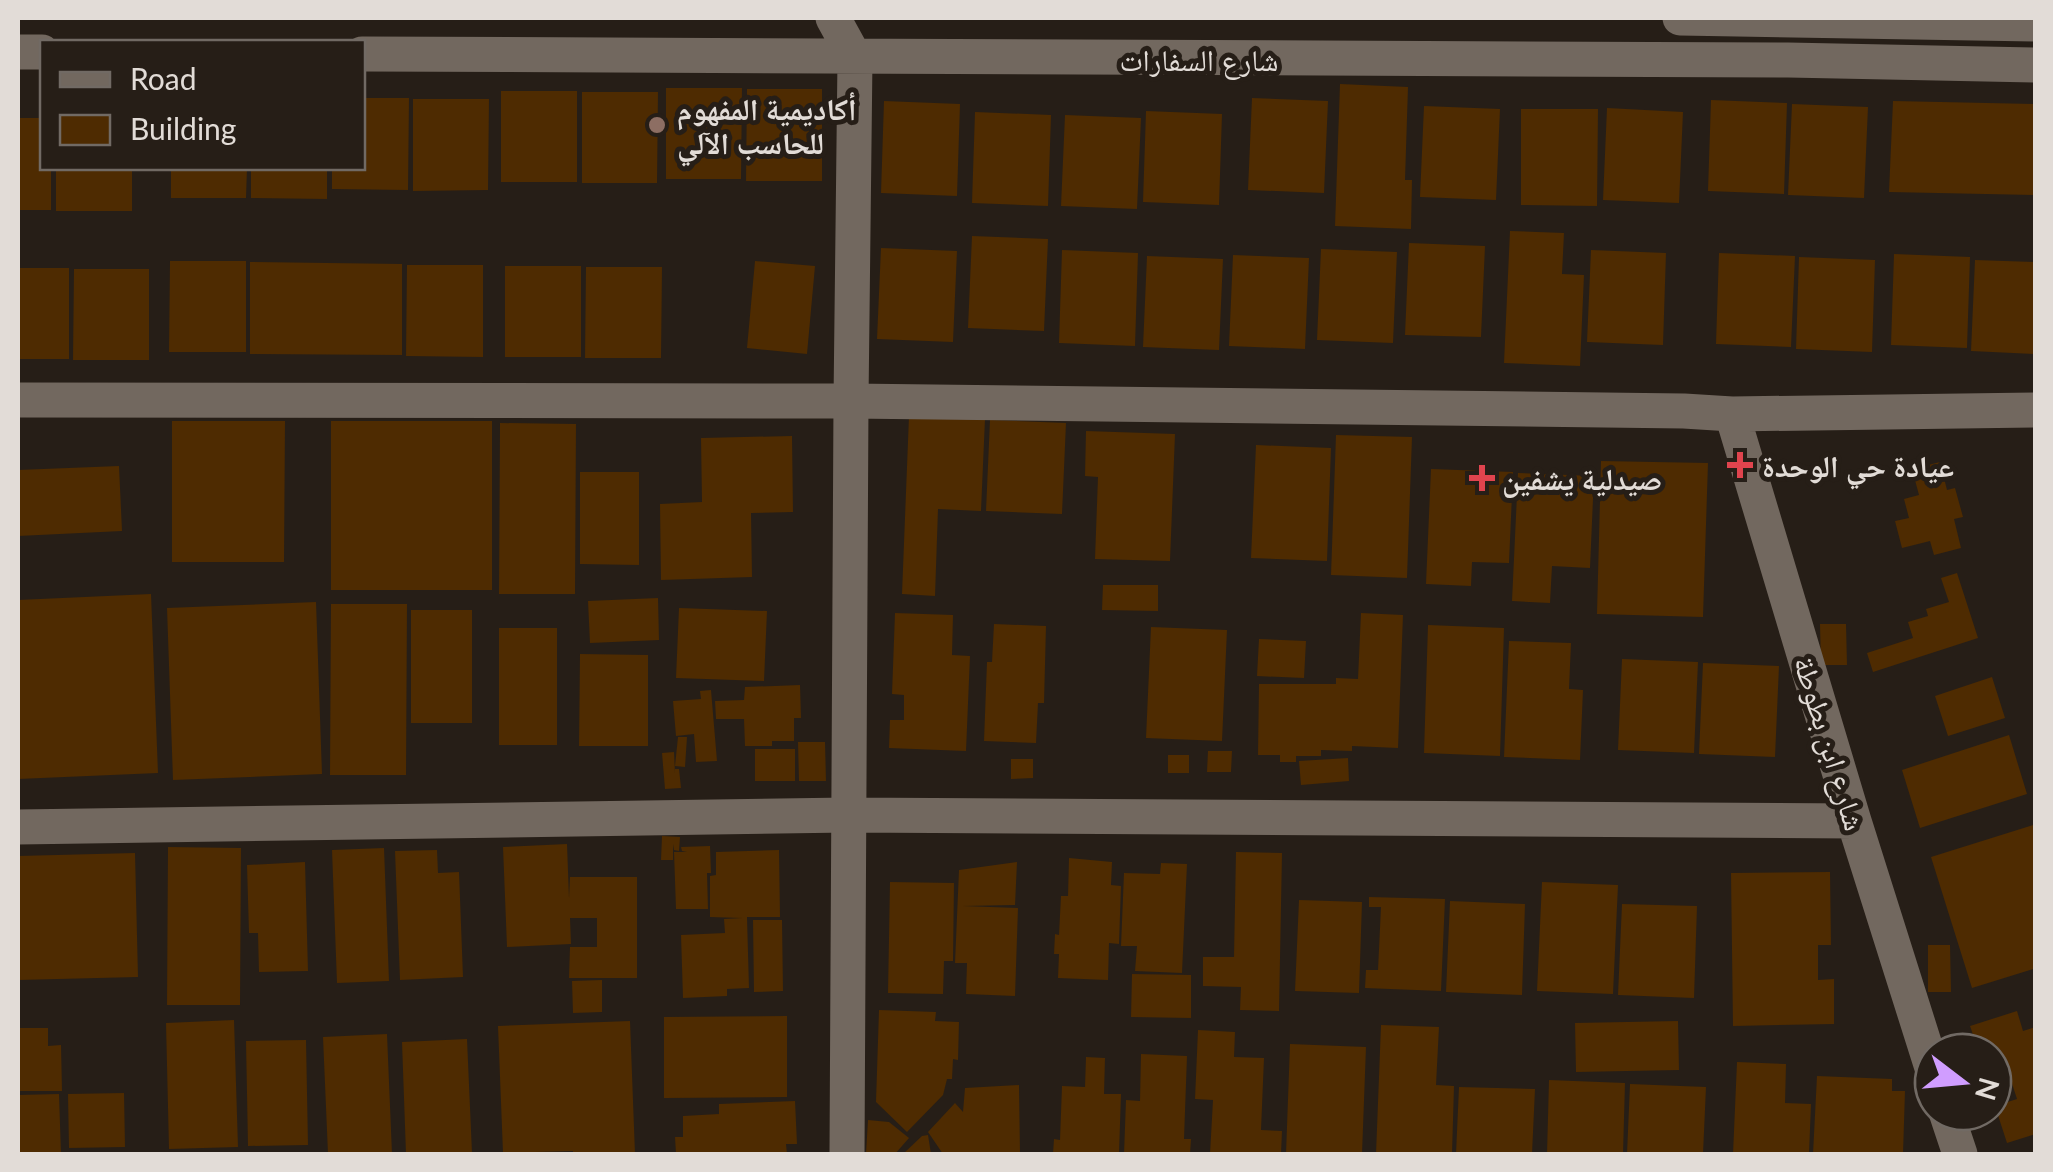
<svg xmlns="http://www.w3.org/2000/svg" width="2053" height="1172" font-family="Lato,'Noto Naskh Arabic',sans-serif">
<rect width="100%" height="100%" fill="#261e17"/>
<path fill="#4e2b01" d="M1340 84 1408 87 1405 180H1412L1411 229 1335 226Z
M666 88H742L741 179H666Z
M747 89H822V181H746Z
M501 91H577V182H501Z
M582 92H658L657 183H582Z
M362 98H409L408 190 332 189V168H362Z
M1252 98 1328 101 1324 193 1248 190Z
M413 99H489L488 190 413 191Z
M1711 100 1787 103 1784 194 1708 191Z
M884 101 960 104 957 196 881 193Z
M1893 101 2036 104V195L1889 192Z
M1792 104 1868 107 1864 198 1788 195Z
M1424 106 1500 109 1496 200 1420 197Z
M1607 108 1683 112 1679 203 1603 200Z
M1521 109H1598L1597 206 1521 205Z
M1146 111 1222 114 1219 205 1143 202Z
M975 112 1051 115 1048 206 972 203Z
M1065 115 1141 118 1137 209 1061 206Z
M18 118H42V168H51V210H18Z
M56 168H132V211H56Z
M171 168H247L246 198H171Z
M251 168H327V199L251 198Z
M1510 231 1564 233 1562 274 1584 275 1580 366 1504 363Z
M972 236 1048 239 1044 331 968 328Z
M1409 243 1485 246 1481 337 1405 335Z
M881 248 957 251 953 342 877 339Z
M1321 249 1397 252 1393 343 1317 340Z
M1062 250 1138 253 1135 346 1059 343Z
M1591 250 1666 253 1663 345 1587 342Z
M1719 253 1795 256 1791 347 1716 344Z
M1894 254 1970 257 1967 348 1891 345Z
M1233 255 1309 258 1305 349 1229 346Z
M1147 256 1223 259 1219 350 1143 347Z
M1799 257 1875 260 1872 352 1796 349Z
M1975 260 2036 262V354L1971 351Z
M170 261H246V352H169Z
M755 261 815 266 807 354 747 348Z
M250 262 402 264V355L250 354Z
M407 265H483V357L406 356Z
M505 266H581V357H505Z
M586 267H662L661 358H585Z
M18 268H69V359H18Z
M74 269H149V360H73Z
M909 416 985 419 981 511 938 509 935 596 902 594Z
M990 420 1066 423 1062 514 986 511Z
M172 421H285L284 562H172Z
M331 421H492V590H331Z
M500 423 576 424 575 594H499Z
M1086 431 1175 434 1170 561 1095 559 1098 477 1085 476Z
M1336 435 1412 437 1407 578 1331 575Z
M792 436 793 512 751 513 752 577 661 580 660 504 702 502 701 438Z
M1256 445 1331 448 1327 561 1251 558Z
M1601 461 1708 463 1703 617 1597 614Z
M1940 462 1947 490 1955 488 1963 517 1954 519 1961 548 1934 555 1930 541 1902 548 1895 521 1909 518 1904 499 1919 495 1912 469Z
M119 466 122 531 18 536V470Z
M1431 469 1513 472 1509 563 1472 562 1471 586 1426 584Z
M580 472H639V565L580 564Z
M1518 473 1594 476 1590 568 1552 566 1550 603 1512 601Z
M1957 573 1978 638 1873 672 1867 653 1913 638 1908 622 1928 616 1926 609 1949 602 1941 578Z
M1103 585H1158V611L1102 610Z
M151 594 158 773 18 779V600Z
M658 598 659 640 590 643 588 601Z
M316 602 322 774 173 780 167 608Z
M331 604H407L406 775H330Z
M679 608 767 611 764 681 676 678Z
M411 610H472V723H411Z
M895 613 953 615 952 655 970 656 966 751 889 748 890 720H904V695L892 694Z
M1361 613 1403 615 1398 748 1352 746V751L1321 750V756H1296V762H1280V755H1258L1259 684H1336V678L1358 679Z
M994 624 1046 626 1044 703H1038L1036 743 984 741 987 662H992Z
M1820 624H1846L1847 665H1821Z
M1428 625 1504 628 1500 756 1424 753Z
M1151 627 1227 630 1222 741 1146 738Z
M499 628H557V745H499Z
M1259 639 1306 641 1304 678 1257 676Z
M1509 641 1571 643 1569 689 1583 690 1580 760 1504 757Z
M580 654 648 655V746H579Z
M1622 659 1698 662 1694 753 1618 750Z
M1703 663 1779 666 1775 757 1699 754Z
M1992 677 2005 718 1948 736 1935 696Z
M800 685 801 718H794V741H772V746H745L744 719H716L715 701 744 700 745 687Z
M711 690 717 761 696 762 694 734 676 736 673 701 701 699 700 691Z
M2009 735 2027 794 1920 828 1902 770Z
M678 737H687L685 767 675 766Z
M798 742H825L826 781H799Z
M755 749H795V781H755Z
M1208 751H1232L1231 772H1207Z
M674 752 675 773V769H679L681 788 665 789 662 753Z
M1168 755H1189V773H1168Z
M1348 758 1349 781 1301 785 1299 761Z
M1011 759H1033V778L1011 779Z
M2036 824V968L1972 988 1931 857Z
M662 836 680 837 679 851 674 850 673 844V860H661Z
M567 844 569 898 570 877H637V978H569L570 947H597V918H570L571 944 507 947 503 847Z
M710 846 711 873H707L708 909H676L674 852H687L682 851 681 847Z
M168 847 241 848 240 1005H167Z
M384 848 389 981 337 983 332 850Z
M437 850 438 873 459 872 463 977 400 980 395 851Z
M779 850 780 917H747L749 988 727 989V996L683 998 681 935 725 933 724 919 742 918 710 917V876L716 875V852Z
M1236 852 1282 853 1279 1011 1240 1010 1241 987 1203 986V957H1234Z
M135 853 138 977 18 980V856Z
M1069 858 1112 862 1111 885 1121 886 1119 944 1109 943 1108 980 1058 978 1059 954H1054L1055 934 1059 935 1061 896H1068Z
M305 862 308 971 259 972 258 933H249L247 865Z
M1017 862 1015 905 963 906 1018 908 1015 996 966 994 967 963H955L959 870Z
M1161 863 1187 864 1182 973 1135 971 1137 946H1121L1124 873 1160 874Z
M1830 872 1831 945H1818V980L1834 979V1024L1733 1026 1731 873Z
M890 882 954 883 953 961H944L943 994 888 993Z
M1542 882 1618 885 1613 994 1537 991Z
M1369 897 1445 899 1441 991 1365 988 1366 970H1378L1381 907H1369Z
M1299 900 1362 902 1359 993 1295 991Z
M1450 901 1525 904 1522 995 1446 992Z
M1622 904 1697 906 1694 998 1618 995Z
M753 920H782L783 991 754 992Z
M1928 945H1950L1951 992H1928Z
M1132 974 1191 975V1018L1131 1017Z
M602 980V1012L573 1013 572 981Z
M879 1010 936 1012 935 1021 959 1022 958 1060 953 1059 952 1079H947L943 1095 907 1132 876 1102Z
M2017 1011 2023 1031 2036 1027V1134L2007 1143 1995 1106 2017 1099 2005 1062 1993 1066V1052H1979L1970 1026Z
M787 1016V1097L664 1098V1017Z
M234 1020 238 1147 169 1149 166 1023Z
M630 1021 635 1154H573V1151L503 1153 498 1026Z
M1678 1021 1679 1070 1576 1072 1575 1023Z
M1381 1025 1439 1027 1436 1085 1454 1086 1452 1154H1376Z
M18 1028H48V1046L61 1045 62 1091H18Z
M1198 1030 1235 1032 1234 1057 1264 1058 1261 1130 1282 1131 1281 1154H1210L1213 1100 1195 1099Z
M387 1034 392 1154H328L323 1037Z
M467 1039 472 1153 406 1154 402 1042Z
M306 1040 308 1145 248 1146 246 1041Z
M1290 1044 1366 1047 1362 1154H1286Z
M1141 1054 1187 1056 1184 1139H1191L1190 1154H1124L1126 1100 1140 1101Z
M1086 1057 1105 1058 1104 1094H1121L1119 1154H1053L1054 1139 1060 1140 1062 1086 1085 1087Z
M1737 1062 1786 1064 1785 1103 1811 1104 1809 1154H1733Z
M1817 1076 1892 1079V1091H1905L1903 1154H1813Z
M1549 1080 1625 1083 1623 1154H1547Z
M1630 1084 1706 1087 1703 1154H1627Z
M1019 1085 1020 1154H943L928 1132 955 1103 963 1112 965 1088Z
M1459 1087 1535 1089 1532 1154H1456Z
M124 1093 125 1147 69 1148 68 1094Z
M59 1094 61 1154H18V1095Z
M795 1101 797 1144H786L787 1154H676L675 1137H683V1116L719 1114V1104Z
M868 1120 889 1122 909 1138 895 1154H866Z
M928 1135 931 1154H903L922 1136Z"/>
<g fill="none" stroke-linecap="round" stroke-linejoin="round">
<path stroke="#72685f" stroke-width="35" d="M833 18 855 58 851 401 847 1154
M1680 18 2036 24
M18 52H42
M362 54 1788 60 2036 65
M18 400 851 401 1684 411 1732 414 2036 410
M1732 414 1854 821 1933 1071
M18 827 848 815 1854 821
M1946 1112 1960 1154"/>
</g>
<circle fill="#8d6e63" stroke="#261e17" stroke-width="4" cx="657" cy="125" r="10"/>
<g fill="#e0444e" stroke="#261e17" stroke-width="4">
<path d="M1735 450h10v10h10v10h-10v10h-10v-10h-10v-10h10z"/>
<path d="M1477 463h10v10h10v10h-10v10h-10v-10h-10v-10h10z"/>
</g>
<g text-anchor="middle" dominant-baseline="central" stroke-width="10" stroke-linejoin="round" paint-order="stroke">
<g font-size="30" fill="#e2dcd7" stroke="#261e17">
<text x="1199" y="59">شارع السفارات</text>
<text transform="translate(1831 743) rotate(73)">شارع ابن بطوطة</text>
</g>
<g font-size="30" font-weight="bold" fill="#e2dcd7" stroke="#261e17" text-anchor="start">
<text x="677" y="108">أكاديمية المفهوم<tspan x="677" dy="34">للحاسب الآلي</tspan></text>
<text x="1762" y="465">عيادة حي الوحدة</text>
<text x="1502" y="478">صيدلية يشفين</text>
</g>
</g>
<rect width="2053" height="1172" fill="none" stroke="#e2dcd7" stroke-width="40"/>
<rect x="40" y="40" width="325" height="130" fill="#261e17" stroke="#716a64" stroke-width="2.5"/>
<rect x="60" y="72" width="50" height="15" fill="#72685f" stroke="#716a64" stroke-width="2.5"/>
<text x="130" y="90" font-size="30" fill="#e2dcd7">Road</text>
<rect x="60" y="115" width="50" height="30" fill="#4e2b01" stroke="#716a64" stroke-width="2.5"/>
<text x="130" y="140" font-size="30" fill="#e2dcd7">Building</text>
<g transform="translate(1963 1082) rotate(106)"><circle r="48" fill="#261e17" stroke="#716a64" stroke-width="2.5"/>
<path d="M0-8L18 38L0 25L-18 38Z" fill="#d09dff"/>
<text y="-15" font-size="28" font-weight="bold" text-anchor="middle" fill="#e2dcd7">N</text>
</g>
</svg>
